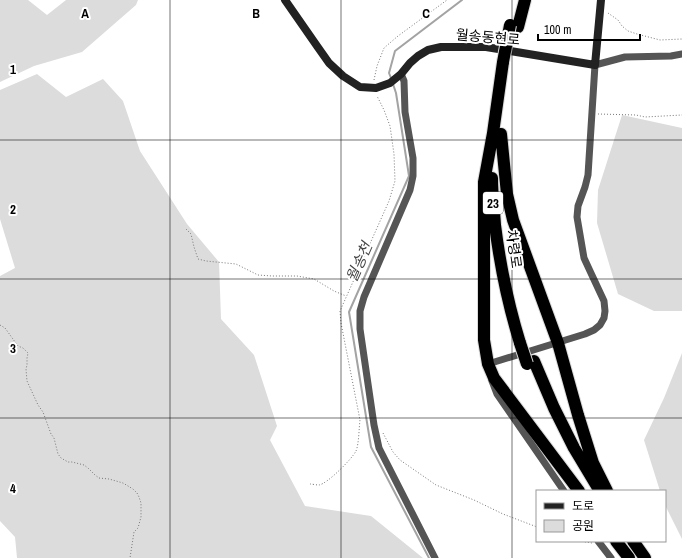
<svg xmlns="http://www.w3.org/2000/svg" width="682" height="558" font-family="'Archivo Narrow','Noto Sans KR',sans-serif">
<rect width="100%" height="100%" fill="#fff"/>
<path fill="#dcdcdc" d="M0 0H28L47 15 66 0H138L136 5 82 52 34 66 0 82Z
M37 74 66 97 103 79 123 101 140 151 187 224 219 262 221 319 254 355 277 426 270 440 305 506 371 516 423 558H17L15 537 0 521V276L15 268 0 219V90Z
M622 115 682 128V311H654L618 294 597 223 598 190Z
M682 353V539L665 505V491H660L644 440 664 398Z"/>
<g fill="none" stroke-linecap="round" stroke-linejoin="round">
<path stroke="#a3a3a3" stroke-width="2" d="M391 78 389 73 395 51 462 0
M393 84 396 93 409 176 349 312 371 447 429 558"/>
<g stroke="#dbdbdb" stroke-width="14">
<path id="highway" d="M518 27 525 0
M493 133 484 182V340L488 364 494 378 579 491
M501 134 507 194 513 220 558 343 578 415 593 463 607 491
M493 140V133L503 62
M492 178C492 194 494 209 495 225 500 265 508 304 520 343
M534 361 554 408 574 448 598 488
M616 541 629 558
M633 541 645 558"/>
</g>
<path stroke="#777" stroke-width="1" stroke-dasharray="1 2" stroke-linecap="butt" d="M608 13 618 20 622 26 628 31 637 34 660 40 682 39
M374 80 377 66 384 48 398 36 447 0
M598 114 636 115 645 117 682 115
M186 229 191 234 194 247 198 259 206 261 236 264 258 275 272 276H297L314 279 334 291 346 296
M0 325 5 328 18 346 23 348 28 353 27 358V365L26 369 27 381 38 405 43 412 51 434 54 438 58 454 61 458 68 462H72L84 465 88 468 95 475 99 478 109 479 123 483 133 489 137 493 139 497 141 503V517L138 528 134 532 130 558
M383 433 393 452 400 460 436 485 474 500 503 514 537 527
M310 484C312 484 316 485 319 485 327 484 352 459 356 451 359 444 359 427 360 420L341 323 340 311 389 201 395 181 394 154 390 126 384 110 377 96
M579 541 592 543"/>
<path stroke="#555" stroke-width="7" d="M401 74 404 81 405 112 413 158V176L410 190 364 297 360 311V329L374 425 379 448 435 558
M489 367 488 364 585 334 594 330 600 325 604 318 605 311 604 301 590 271 584 258 577 217 578 206 585 187 588 175 595 65 625 57 671 56 682 54
M492 381 497 394 564 491
M598 541 611 558"/>
<path stroke="#222" stroke-width="8" d="M285 0 317 46 329 63 343 76 360 87 376 88 390 83 401 74 410 63 418 56 428 50 441 47H486L595 65 601 0"/>
<use href="#highway" stroke="#000" stroke-width="12"/>
<g stroke="#dbdbdb" stroke-width="14" stroke-linecap="butt">
<path id="highway-bridge" d="M503 62 510 25
M520 343 527 364"/>
</g>
<use href="#highway-bridge" stroke="#000" stroke-width="12"/>
</g>
<path fill="none" stroke="#000" stroke-width="1" stroke-opacity="0.55" d="M170 0V558M341 0V558M512 0V558M0 140H682M0 279H682M0 418H682"/>
<g text-anchor="middle" dominant-baseline="central" stroke-width="4" stroke-linejoin="round" paint-order="stroke">
<rect fill="#fff" stroke="#4c4c4c" stroke-width="1" x="483" y="192" width="20" height="22" rx="3"/>
<g font-size="13" font-weight="bold" fill="#000">
<text x="493" y="203">23</text>
</g>
<g font-size="14" fill="#000" stroke="#fff">
<text transform="translate(488 37) rotate(5)">월송동현로</text>
<text transform="translate(514 249) rotate(82)">차령로</text>
</g>
<g font-size="15" font-style="italic" fill="#444" stroke="#fff">
<text transform="translate(359 262) rotate(-66)">월송천</text>
</g>
</g>
<g font-size="13" text-anchor="middle" font-weight="bold" fill="#000" stroke="#fff" stroke-width="4" stroke-linejoin="round" paint-order="stroke">
<text x="85" y="18">A</text>
<text x="256" y="18">B</text>
<text x="426" y="18">C</text>
<text x="13" y="74">1</text>
<text x="13" y="214">2</text>
<text x="13" y="353">3</text>
<text x="13" y="493">4</text>
</g>
<rect x="536" y="490" width="130" height="52" fill="#ffffff" stroke="#999999"/>
<rect x="544" y="503" width="20" height="6" fill="#222222" stroke="#999999"/>
<text x="572" y="510" font-size="12" fill="#000000">도로</text>
<rect x="544" y="520" width="20" height="12" fill="#dcdcdc" stroke="#999999"/>
<text x="572" y="530" font-size="12" fill="#000000">공원</text>
<path d="M538 34v6h102v-6" fill="none" stroke="#000000" stroke-width="2"/>
<text x="544" y="34" font-size="12" fill="#000000" stroke="#ffffff" stroke-width="3" paint-order="stroke">100 m</text>
</svg>
